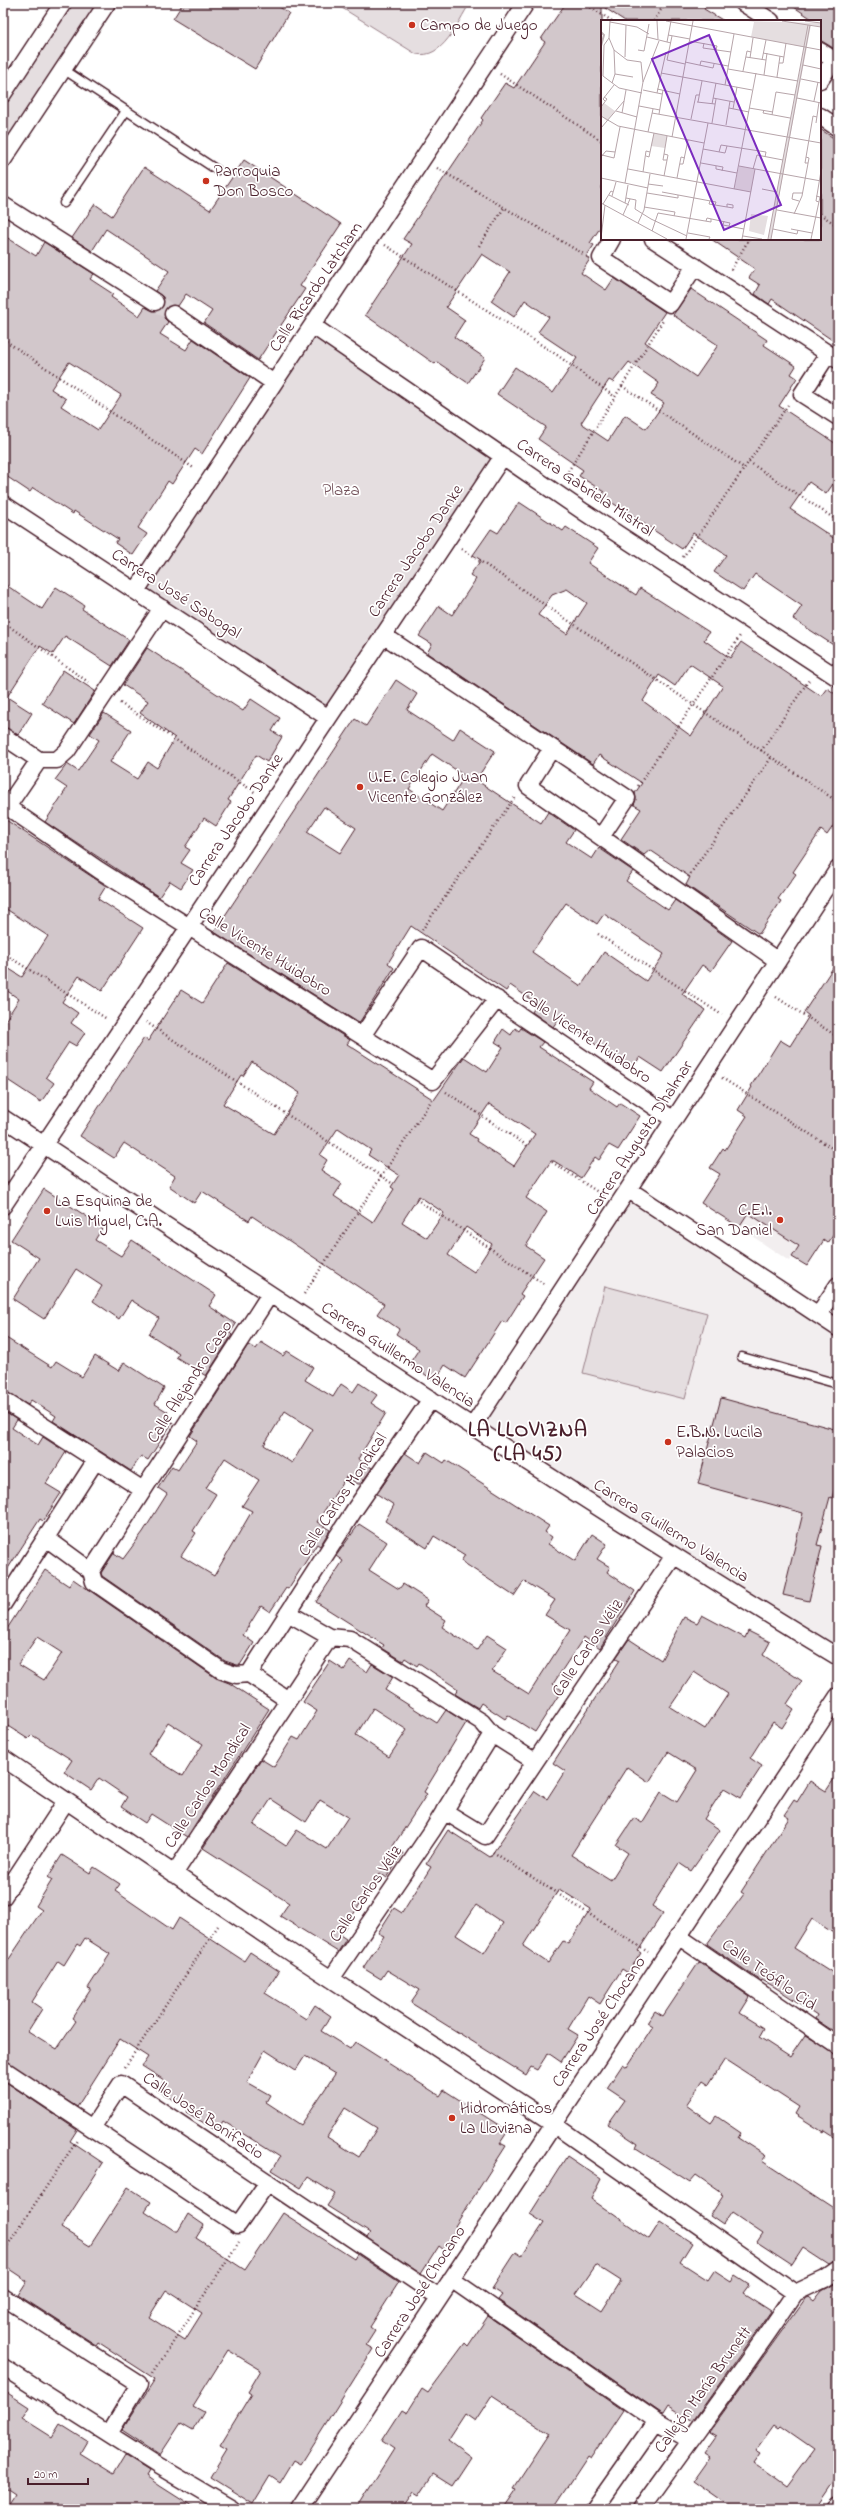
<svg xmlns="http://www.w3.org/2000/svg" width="841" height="2512" font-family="'Indie Flower',sans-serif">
<rect width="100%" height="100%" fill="#fff"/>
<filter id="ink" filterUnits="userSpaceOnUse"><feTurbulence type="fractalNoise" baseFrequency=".025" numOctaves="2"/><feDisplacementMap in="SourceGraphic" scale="8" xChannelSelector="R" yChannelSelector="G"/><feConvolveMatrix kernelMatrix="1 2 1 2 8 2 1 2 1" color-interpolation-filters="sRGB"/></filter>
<g filter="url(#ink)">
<path fill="#f2eeef" d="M772 1176 823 1209 789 1261 739 1227Z
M629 1190 838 1328V1666L473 1426Z"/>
<path fill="#e5dee0" stroke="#987e86" d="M63 3H107L3 160V94Z
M334 3H470C457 23 443 60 416 54Z
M313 326 503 456 327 717 136 591Z
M605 1286 707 1313 685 1399 583 1373Z"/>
<path fill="#d2c7cb" stroke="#4a1f2b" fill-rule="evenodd" d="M183 3H273L289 13 255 69 173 19Z
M566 3H708L704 9 724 21H625L602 6V225L590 243 594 245 586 257 590 259 581 273 606 290 614 278 665 312 645 342 696 377 718 345 673 315 691 289 767 340 764 345 796 366 791 374 797 378 779 406 838 445V477L826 494 809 482 790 509 838 541V648L793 619 802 606 755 574 743 591 714 572 726 555 693 533 682 549 602 496 604 492 579 476 583 470 538 439 546 427 497 394 515 367 553 393 577 358 538 332 549 317 525 300 514 317 491 301 510 272 482 254 446 307 465 320 454 337 485 358 468 383 437 362 435 364 365 315 412 244 403 239 483 120 481 118 505 83 514 88 545 42 541 39ZM629 362 659 383 651 395 664 403 646 429 625 415 608 441 581 423 609 380 613 382Z
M788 3H838V51L820 40V21H815Z
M820 129 838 141V344L772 299 769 304 755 294 760 285 749 278 755 269 711 239H820Z
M244 160 341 224 300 286 305 289 258 360 204 323 212 311 186 294 178 306 169 305 165 309 164 318 168 322 160 334 186 350 193 339 250 378 202 454 195 449 172 484 168 481 138 528 147 534 133 555 115 543 118 539 74 511 73 514 33 488 30 492 3 474V235L36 256 44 242 94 274 90 279 113 294 111 297 139 316 145 307 154 311H159L164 302 163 297 155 291 169 271 106 229 92 251 72 238 95 204 112 216 144 167 210 210ZM69 362 121 395 98 430 61 406 66 399 51 389Z
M519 502 563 531 566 527 598 548 588 563 636 595 640 588 709 632 704 640 730 658 741 642 821 696 827 688 838 696V819L827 835 821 830 793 872 796 874 778 899 781 901 759 934 686 885 690 877 650 850 644 855 621 839 641 809 634 805 636 799 635 793 642 783 599 755 593 764 427 653 432 644 419 636 439 606 452 615 476 579 470 575 481 560 473 555 491 529 498 533ZM567 589 587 603 567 634 538 615 552 595ZM690 664 723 686 691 736 643 701 659 675 675 686Z
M3 583 42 609 56 587 84 605 82 609 129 640 112 666 65 636 53 654 40 646 7 697 32 713 18 735 3 727Z
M147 648 243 711 251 699 280 718 272 731 282 737 267 762 256 755 228 800 231 802 216 826 204 818 185 847 190 850 181 863 193 870 181 888 170 881 159 897 45 822 67 788 55 780 67 764 78 771 99 740 90 734 104 713 131 730 110 762 137 779 148 762 157 768 175 738 140 713 148 701 123 685Z
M63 670 95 691 74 724 42 703Z
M396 680 417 694 407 710 453 740 460 728 495 751 476 780 541 823 548 812 574 830 566 842 592 859 599 848 633 871 626 881 668 910 675 900 732 941 711 971 702 965 682 994 705 1010 663 1072 640 1057 631 1070 559 1018 553 1027 532 1012 537 1004 510 985 506 991 411 926 388 963 394 968 359 1023 214 932 355 719 366 726ZM432 754 465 776 442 811 409 789ZM324 807 356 828 340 853 307 832ZM566 903 597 924 604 914 664 954 646 981 604 952 581 986 532 952Z
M3 818 106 886 98 899 143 928 102 991 79 976 62 1002 78 1013 71 1023 85 1033 76 1046 69 1042 46 1077 54 1083 41 1102 3 1077V1024L19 999 3 988V965L22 977 48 936 3 907Z
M838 960V1228L828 1243 824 1240 807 1266 792 1257 799 1246 748 1213 739 1227 701 1203 720 1174 710 1168 723 1148 725 1150 747 1116 738 1110 752 1087 751 1086 780 1040 790 1046 809 1016 804 1012Z
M228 963 350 1040 347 1044 434 1100 464 1057 487 1072 503 1047 495 1042 503 1029 511 1035 515 1028 519 1031 521 1028 543 1042 539 1047 593 1082 589 1088 617 1107 620 1103 640 1116 618 1150 609 1145 599 1160 595 1157 581 1178 554 1161H551L526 1198 547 1212 526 1246 544 1258 520 1294 523 1296 506 1323 502 1321 465 1378 445 1365 435 1381 409 1364 419 1349 396 1334 399 1329 377 1314 384 1304 252 1216 249 1221 202 1191 194 1203 169 1186 175 1176 124 1143 114 1158 80 1136 144 1038 148 1041 181 990 202 1003ZM252 1062 300 1093 274 1134 223 1104 241 1075 243 1076ZM489 1104 535 1134 514 1166 476 1141 477 1139 469 1134ZM338 1128 371 1150 368 1155 399 1175 391 1187 394 1189 373 1222 334 1196 342 1184 321 1170 327 1160 320 1155ZM419 1196 444 1213 427 1238 402 1222ZM466 1227 492 1244 474 1272 448 1255Z
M44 1189 103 1227 95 1240 121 1256 132 1240 216 1295 209 1306 236 1324 230 1333 232 1335 206 1376 176 1357 179 1353 149 1334 159 1318 131 1300 119 1319 93 1301 102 1286 76 1269 44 1319 13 1299 39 1258 11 1240Z
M3 1336 52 1367 56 1361 82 1377 95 1356 119 1371 124 1362 164 1388 155 1404 168 1412 165 1417 173 1422 148 1460 141 1456 131 1471 53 1421 56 1416 31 1400 28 1405 3 1391Z
M261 1342 283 1356 287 1351 313 1367 305 1380 333 1397 341 1384 353 1392 359 1383 377 1395 371 1403 386 1413 358 1459 372 1468 361 1484H358L346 1477 317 1522 330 1530 320 1546 317 1544 288 1589 286 1588 270 1612 261 1606 243 1635 254 1643 240 1665H237L225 1661 102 1576 101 1573 114 1553 123 1559 143 1532 167 1494 158 1488 172 1466 178 1470 197 1441 190 1436 248 1345 256 1349ZM285 1411 313 1429 292 1463 264 1445ZM225 1458 259 1480 242 1506 252 1511 214 1576 181 1556 196 1533 193 1531 216 1494 206 1488Z
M721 1398 838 1430V1477L832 1498 830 1497 817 1545 822 1546 809 1601 783 1595 803 1513 698 1484Z
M3 1411 17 1420 12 1428 38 1445 43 1437 66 1452 46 1484 61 1493 43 1521 40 1519 3 1576Z
M427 1452 444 1463 446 1460 549 1526 545 1532 552 1537 548 1544 575 1561 592 1534 607 1544 597 1559 610 1567 607 1572 635 1591 600 1648 584 1637 553 1684 562 1690 535 1732 508 1715 505 1719 481 1703 478 1708 455 1694 458 1689 419 1663 417 1666 405 1658 403 1661 382 1648 384 1645 316 1602 343 1561 336 1556 359 1524 387 1542 369 1570 399 1589 403 1584 428 1600 424 1606 446 1620 442 1627 477 1650 487 1635 507 1648 492 1671 529 1694 570 1630 545 1615 555 1600 524 1581 514 1596 461 1561 465 1555 434 1536 427 1548 385 1521 394 1505 377 1494 405 1453 420 1463Z
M45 1570 69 1586 73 1579 216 1678 229 1683 269 1709 187 1837 151 1814 145 1823 121 1807 127 1797 99 1778 91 1790 64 1772 72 1760 32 1735 28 1739 3 1723V1635ZM37 1637 62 1653 44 1680 18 1664ZM168 1722 203 1744 183 1776 148 1754Z
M702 1615 745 1638 748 1631 770 1642 763 1655 802 1681 787 1704 794 1709 782 1728 773 1722 750 1758 762 1766 741 1798 724 1788 704 1819 720 1830 691 1871 679 1863 652 1906 663 1913 638 1951 641 1953 628 1973 622 1969 600 2004 588 1996 568 2029 578 2035 561 2062 548 2053 537 2070 531 2067 526 2075 411 2003 420 1990 387 1970 381 1979 363 1968 384 1936 378 1933 394 1908 402 1913 431 1867 426 1864 448 1830 490 1857 535 1791 547 1799 565 1771 553 1763 620 1660 616 1658 629 1639 661 1660 684 1617 697 1623ZM694 1672 728 1694 705 1729 670 1707ZM668 1752 697 1770 677 1802 661 1792 642 1823 634 1818 616 1845 628 1853 611 1880 571 1855 627 1767 649 1782ZM559 1889 591 1909 568 1944 563 1941 548 1963 523 1946ZM476 1905 503 1923 484 1953 456 1935Z
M330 1661 344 1670 350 1661 367 1672 372 1664 393 1677 385 1690 437 1723 446 1710 466 1723 424 1792 427 1794 393 1846 403 1853 387 1878 380 1873 340 1935 346 1939 338 1952 280 1916 289 1903 203 1848 261 1759 274 1767 293 1737 299 1740 317 1711 303 1702ZM373 1708 407 1730 389 1757 356 1735ZM271 1799 306 1822 320 1800 348 1817 327 1849 297 1830 286 1846 254 1825Z
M838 1773V1936L812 1919 794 1948 838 1976V2034L815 2019 817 2015 773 1986 762 1980 761 1981 707 1944 744 1894 741 1892 789 1818 784 1815 794 1800 797 1802 810 1781 826 1791Z
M62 1855 90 1873 94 1867 120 1884 115 1891 172 1930 179 1918 244 1961 250 1952 279 1971 265 1993 306 2019 315 2005 331 2016 321 2031 350 2049 355 2042 440 2096 444 2090 508 2131 500 2143 506 2146 455 2226 458 2228 444 2250 439 2246 421 2274 367 2238 370 2233 327 2206 335 2194 308 2177 301 2188 272 2170 280 2157 223 2121 217 2131 186 2112 188 2108 157 2090 164 2080 142 2066 148 2057 120 2039 77 2107 3 2060V1968L42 1910 36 1906 52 1880 48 1877ZM85 1938 110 1954 88 1988 91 1989 72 2018 76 2021 57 2049 28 2031 42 2009 32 2002 58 1961 64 1965 77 1944 80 1946ZM265 2050 296 2070 305 2056 335 2074 301 2125 266 2102 270 2095 247 2082ZM345 2108 377 2128 359 2157 327 2137Z
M699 1962 750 1997 740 2013 764 2028 759 2037 790 2057 805 2035 838 2055V2139L824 2130 823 2132 795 2114 799 2107 725 2059 709 2084 703 2080 686 2105 711 2123 716 2116 741 2133 738 2138 766 2156 762 2161 838 2211V2261L829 2265 803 2248 792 2265 757 2242 763 2233 732 2212 723 2225 710 2216 723 2196 721 2195 722 2193 696 2175 690 2182 636 2148 638 2144 608 2124 625 2100 607 2088 623 2064 627 2067 653 2027 647 2023 655 2011 663 2016Z
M3 2080 77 2130 70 2141 103 2163 61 2228 90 2246 128 2187 151 2202 145 2211 175 2231H178L188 2214 204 2225 196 2238 245 2270 283 2213 354 2259 357 2254 399 2282 370 2327 375 2331 366 2345 373 2349 301 2464 294 2460 280 2483 270 2476 253 2504 210 2477 227 2449 220 2445 251 2394 248 2392 261 2370 228 2350 193 2406 204 2412 193 2430 181 2423 160 2455 122 2430 155 2379 98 2342 96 2345 18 2295 27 2281 3 2265ZM166 2290 202 2313 185 2340 149 2317Z
M567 2156 601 2179 591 2199 649 2239 660 2222 692 2243 680 2262 708 2280 714 2271 731 2282 735 2276 749 2285 743 2293 771 2311 693 2421 669 2406 664 2414 661 2413 498 2300 502 2295 492 2289 516 2252 522 2256 544 2223 530 2214ZM596 2265 621 2281 602 2311 576 2294Z
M838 2282V2474L814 2509H733L693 2481 710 2457 704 2453 716 2436 709 2432 805 2299 809 2297 814 2301 822 2291ZM775 2425 779 2428 781 2426 814 2449 786 2487 754 2464 761 2454 756 2451Z
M488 2316 623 2410 591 2458 588 2456 553 2509H503L517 2489 514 2488 550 2433 492 2395 475 2421 465 2414 448 2440 471 2457 452 2486 433 2474 419 2495 414 2492 402 2509H356L394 2449 382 2441 402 2410 407 2413 422 2389 428 2393 465 2343 468 2346Z
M3 2390 29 2407 22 2418 52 2437 60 2424 87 2441 80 2453 114 2474 125 2456 149 2471 146 2476 160 2486 196 2509H5L15 2494 3 2486Z"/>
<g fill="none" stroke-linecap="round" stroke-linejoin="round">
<path stroke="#dbd2d5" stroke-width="16" stroke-dasharray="16 8" stroke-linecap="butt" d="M155 302 173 314"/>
<g stroke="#4a1f2b" stroke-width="11">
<path id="lane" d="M63 69 217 170
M64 203 126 111
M742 1357 838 1384"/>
</g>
<g stroke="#4a1f2b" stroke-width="19">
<path id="street" d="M743 3 771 21
M820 51 834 60 820 80
M3 94 63 3
M820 116 838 128
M3 160 107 3
M3 205 155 302
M612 239 601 258 670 304 695 266
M653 239 838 360
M173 314 274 383
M313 326 584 512 838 678
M828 354 802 394 838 417
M3 504 327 717
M136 591 526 3
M383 635 627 798 601 837
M3 736 39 760
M552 748 528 786 778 961
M39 760H57L67 751 162 608
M3 804 99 870 433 1081 497 999
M7 807 39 760
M362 1036 421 948 674 1120
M3 1118C280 1300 555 1485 838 1657
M629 1190 838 1328
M3 1206 503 456
M818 1315 838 1285
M3 1400 143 1490
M473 1426 838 869
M46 1538 91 1571
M91 1571 270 1294
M91 1571 94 1582 221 1670 236 1675 249 1674
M3 1604 96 1460
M288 1613 330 1637
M330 1637 350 1639 482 1722 492 1734 534 1761
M249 1674 355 1509 431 1399
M249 1674 288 1700
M3 1758 293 1954 553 2124 795 2293
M444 1811 485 1836 673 1557
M174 1874 330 1637
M3 1897 66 1801
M678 1936 838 2046
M331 1979 432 1831 492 1734
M3 2069 238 2225 268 2182
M92 2128 121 2084 439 2297
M451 2279 656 2421 690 2440
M795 2293 825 2279 838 2270
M3 2297 139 2384 109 2434
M3 2367 157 2465 232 2509
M299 2509 838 1696
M594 2509 656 2421
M641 2509C692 2437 746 2367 795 2293
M835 2509 838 2506"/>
</g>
<path stroke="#4a1f2b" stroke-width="2.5" stroke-dasharray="1 3" stroke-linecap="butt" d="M584 3 612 21
M654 21 665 3
M500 74 602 141
M437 168 585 255
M820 214 838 226
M385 245 557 355 615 397
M479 246 504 208
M731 270 749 239
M3 339 195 469
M622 386 744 468
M749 462 838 521
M564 478 664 319
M462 549 838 802
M683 557 788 405
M3 622 91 684
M120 703 256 793
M761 751 809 680
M638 786 740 636
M688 877 771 758
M832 912 838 916
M422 930 515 797
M598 934 722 1015
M3 953 107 1019
M776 997 838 1037
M146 1022 393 1184
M722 1078 838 1152
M446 1092 529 1147
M552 1162 604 1196
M416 1199 544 1284
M304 1294 433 1098
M493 1852 648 1952
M125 2067 218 1926
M3 2252 78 2139
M153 2373 239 2242"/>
<use href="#lane" stroke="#fff" stroke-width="8"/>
<use href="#street" stroke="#fff" stroke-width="16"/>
</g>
</g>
<g fill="#c8321e" stroke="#fff" stroke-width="1.5">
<circle cx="412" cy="25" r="4"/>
<circle cx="206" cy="181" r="4"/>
<circle cx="360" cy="787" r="4"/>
<circle cx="47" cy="1211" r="4"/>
<circle cx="780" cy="1220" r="4"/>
<circle cx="668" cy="1442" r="4"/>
<circle cx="452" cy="2118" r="4"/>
</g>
<g text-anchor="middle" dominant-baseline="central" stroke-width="3.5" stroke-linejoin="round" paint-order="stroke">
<g font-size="17" fill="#4a1f2b" stroke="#fff" text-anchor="start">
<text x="420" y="25">Campo de Juego</text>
<text x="214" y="171">Parroquia<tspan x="214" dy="20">Don Bosco</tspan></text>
<text x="368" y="777">U.E. Colegio Juan<tspan x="368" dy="20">Vicente González</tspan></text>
<text x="55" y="1201">La Esquina de<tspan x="55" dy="20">Luis Miguel, C.A.</tspan></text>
<text x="772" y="1210" text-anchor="end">C.E.I.<tspan x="772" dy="20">San Daniel</tspan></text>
<text x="676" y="1432">E.B.N. Lucila<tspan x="676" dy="20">Palacios</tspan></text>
<text x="460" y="2108">Hidromáticos<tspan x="460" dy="20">La Llovizna</tspan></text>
</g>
<g font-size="17" fill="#4a1f2b" stroke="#fff">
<text transform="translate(316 287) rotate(-56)">Calle Ricardo Latcham</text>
<text transform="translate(585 488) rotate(34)">Carrera Gabriela Mistral</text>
<text transform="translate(416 551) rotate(-56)">Carrera Jacobo Danke</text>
<text transform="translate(176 594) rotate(33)">Carrera José Sabogal</text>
<text transform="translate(236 820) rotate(-56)">Carrera Jacobo Danke</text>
<text transform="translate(265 952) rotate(32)">Calle Vicente Huidobro</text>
<text transform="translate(586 1037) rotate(34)">Calle Vicente Huidobro</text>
<text transform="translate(640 1138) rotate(-57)">Carrera Augusto Dhalmar</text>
<text transform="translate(398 1355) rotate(33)">Carrera Guillermo Valencia</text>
<text transform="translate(190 1382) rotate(-57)">Calle Alejandro Caso</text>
<text transform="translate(343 1495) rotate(-56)">Calle Carlos Mondical</text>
<text transform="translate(671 1531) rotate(32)">Carrera Guillermo Valencia</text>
<text transform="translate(588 1648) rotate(-56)">Calle Carlos Véliz</text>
<text transform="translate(208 1786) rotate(-57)">Calle Carlos Mondical</text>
<text transform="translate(366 1894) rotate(-55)">Calle Carlos Véliz</text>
<text transform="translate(769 1975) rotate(35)">Calle Teófilo Cid</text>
<text transform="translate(599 2022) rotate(-56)">Carrera José Chocano</text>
<text transform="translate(203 2116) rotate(34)">Calle José Bonifacio</text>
<text transform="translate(420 2292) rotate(-57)">Carrera José Chocano</text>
<text transform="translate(703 2390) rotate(-54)">Callejón María Brunett</text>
</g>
<g font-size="17" fill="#714f58" stroke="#fff">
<text x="341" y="490">Plaza</text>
</g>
<g font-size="21" font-weight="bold" letter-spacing="1" fill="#4a1f2b" stroke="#fff">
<text x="528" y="1431">LA LLOVIZNA<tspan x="528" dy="24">(LA 45)</tspan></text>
</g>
</g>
<g transform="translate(601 20)">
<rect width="220" height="220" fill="#fff"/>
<path d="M147 1 220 3V7L210 5 170 219H167L203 27 150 17 153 2ZM3 83 14 91 6 101 0 96V87ZM53 113 66 116 64 128 50 126ZM138 146 154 149 150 172 133 169ZM150 194 167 196 163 215 148 211Z" fill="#e5dee0"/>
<path fill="none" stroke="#c1b3b6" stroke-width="2" d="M0 12 3 15 0 26"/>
<path fill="none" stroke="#b7a5aa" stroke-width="1" d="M9 1 8 18 13 30 14 54 11 63M56 1 57 19M65 1 220 30M181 1 220 7M204 1 220 3M9 2 36 7 48 14M67 15 89 19M46 17 70 23M88 21 116 26 115 30M66 22 70 1M103 23 102 28 130 32M13 30 26 40 40 42 42 62 24 163M37 30 43 31 48 4M162 33 183 37M24 37 25 5M145 37 165 40M149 38 152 18M66 40 71 16M66 40 84 44M161 40 165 20M84 42 112 48 113 44M178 43H182L185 23M99 45 100 41 127 46M202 45 220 49M127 49 197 61M142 51 146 31 150 32M60 53 151 70M14 54 32 57M163 55 166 33M2 56 18 68 41 73M2 56 3 25 8 18M176 57 179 36M200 59 220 63M42 62 58 21M124 65 133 14M56 69 79 74M42 70 61 74M56 73 65 32M112 78 133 82M196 78 220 83M4 81 2 79 13 65M213 81 217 62M96 82 114 84M97 82 101 61M111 84 115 63M38 86 59 90M0 87 6 79 3 77M128 88 148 92M148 88 172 92M132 89 136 67M163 90 162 93 189 98M15 91 36 97M21 93 25 70M51 93 220 123M58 94 62 70M171 95 175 72 194 75M0 96 17 106 103 123M90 99 95 75H98M111 103 115 79M215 103 218 82M125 105 129 81M0 108 23 81M47 112 52 89M71 117 92 1M102 129 124 133 126 126M118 132 120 125 165 132 164 137M1 135 13 138 19 107M156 135 182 140M45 136 48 137 53 113M0 137 5 131 14 132M66 140H62L66 116M100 143 122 147 121 151M207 143H204L212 96 216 97M79 144H82L87 120M115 146V149L136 153M138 146 220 161M27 149 150 172M152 149 156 135M42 152 45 131 49 132M63 156 67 135 63 134M0 158 47 168M76 158 80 137 84 138M47 164 62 166M133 169 155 53M161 169 176 172M61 172 115 182 114 185M46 173 77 178V175M8 175 28 185M11 176 15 162M25 178 35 180 34 189 50 199 86 216M109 181 108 184 132 188V185L126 184V187M198 181 191 179 192 173H202M218 182 215 181 220 151M0 183 66 219M24 183 27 165M2 184 10 171 12 172M43 187 74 192 73 196M176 190 220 198M57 193 110 202V199M193 194 201 176 208 138 205 137M22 195 29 179M105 201 106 198 129 203 128 206M123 201 122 205 143 209M37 203 43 190 49 154M172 209 196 214 197 210M190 209 211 213M51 211 57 193M87 213 109 217 108 219M142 216 161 219M0 218 4 185M85 219 107 103M141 219 154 149M167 219 207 5M170 219 209 5M210 219 219 177 215 176"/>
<path fill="#7b2cbf" fill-opacity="0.15" stroke="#7b2cbf" stroke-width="2" d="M108 15 180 185 123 210 51 39Z"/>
<rect width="220" height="220" fill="none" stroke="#4a1f2b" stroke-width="2"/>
</g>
<rect width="841" height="2512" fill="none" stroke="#fff" stroke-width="16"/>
<rect x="8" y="8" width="825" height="2496" fill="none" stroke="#4a1f2b" stroke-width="1.5" filter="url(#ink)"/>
<path d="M28 2478v6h60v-6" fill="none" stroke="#4a1f2b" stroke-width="2"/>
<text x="34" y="2478" font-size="12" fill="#4a1f2b" stroke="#ffffff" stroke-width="3" paint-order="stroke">20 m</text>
</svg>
